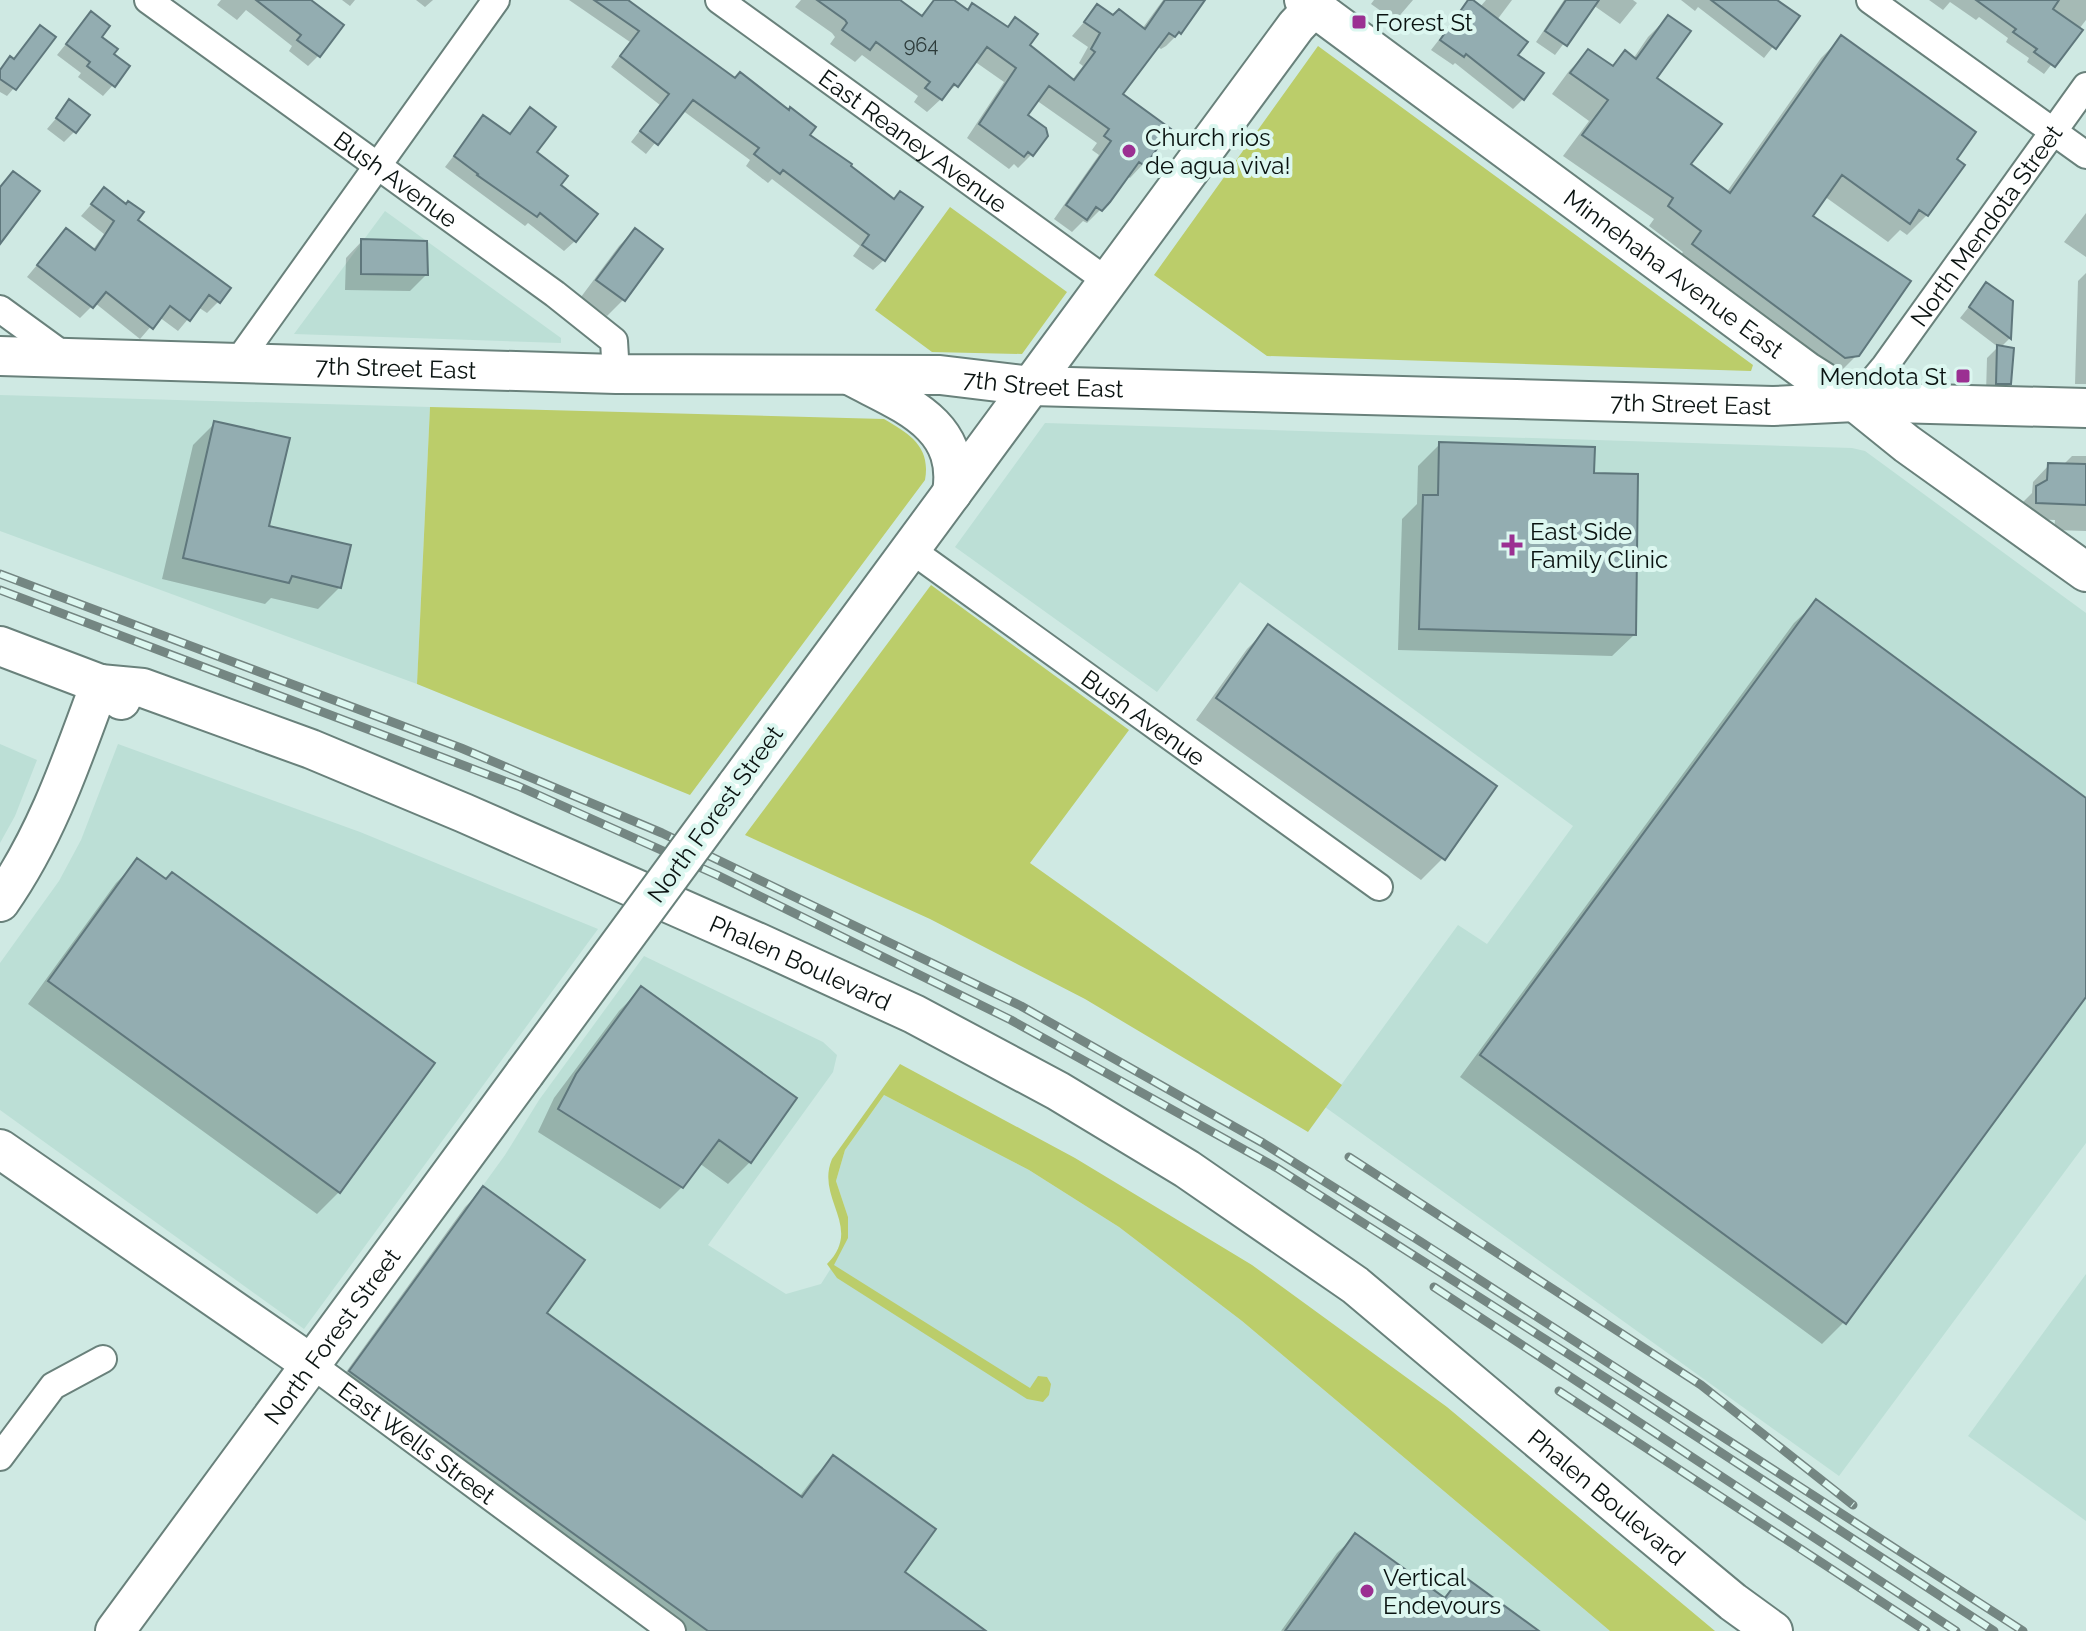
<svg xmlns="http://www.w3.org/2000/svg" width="2086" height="1631" font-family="Raleway,sans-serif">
<rect width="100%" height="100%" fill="#cfe9e3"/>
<path fill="#bcdfd6" d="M385 211 561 338V343L294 334Z
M0 395 430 407 417 684 0 531Z
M1045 423 1852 448 1865 451 2086 613V1143L1839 1476 1325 1107 1458 925 1487 944 1573 826 1240 582 1157 692 955 547Z
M0 744 37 760 15 816 0 843Z
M118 744 360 832 598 929 304 1329 0 1110V963L59 881 81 840Z
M644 956 823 1042 837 1055 833 1072 708 1245 786 1294 821 1284 833 1265 848 1217 836 1181 845 1150 884 1095 1029 1170 1119 1227 1242 1321 1610 1631H684L346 1384 349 1371 505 1155 539 1100Z
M2086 1274V1521L1968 1436Z"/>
<path fill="#bbcd6a" d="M1318 46 1753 365 1751 371 1267 356 1154 275Z
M950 207 1067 292 1022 354 932 352 875 310Z
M430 407 884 419C910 434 931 447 925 480L690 795 417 684Z
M931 585 1129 730 1030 863 1342 1085 1308 1132 1085 999 930 919 745 835Z
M900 1064 1075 1158 1252 1265 1447 1407 1715 1631H1610L1242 1321 1119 1227 1029 1170 884 1095 845 1150 836 1181 848 1217V1238L834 1265 1030 1388 1038 1376 1047 1377 1051 1384 1049 1395 1043 1402 1027 1399 837 1278 827 1264C864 1227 815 1199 832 1159Z"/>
<path fill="#0003" d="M221 0H308L318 56 308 66 289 51 292 46 246 10 237 20 217 5Z
M342 0H355L350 6Z
M416 0H433L425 7Z
M569 0H625L849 164 884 260 873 270 853 256 860 246 772 179 768 183 746 166 750 160 682 110 646 154 631 142 660 105 611 67 630 42Z
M801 0H896L920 17 935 0H950L1027 46 1072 80 1083 66 1079 63 1088 47 1072 36 1097 7 1113 18 1142 29 1163 0H1200L1179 33 1166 46 1161 49 1158 47 1120 95 1143 164 1130 178 1127 176 1109 201 1087 223 1083 221 1072 232 1054 219 1099 155 1092 150 1097 143 1036 100 1025 115 1032 154 1018 168 1014 164 1009 169 967 138 1004 82 974 61 956 85 927 112 914 102 918 96 862 55 855 62 830 44 835 37 832 33 795 7Z
M1374 0H1413L1395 21 1371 4Z
M1470 0 1480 7 1486 0H1512L1497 20 1515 55 1523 99 1513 109 1455 63 1453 65 1431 50Z
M1564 0H1633L1637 3 1620 24 1593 5 1555 55 1536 42Z
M1681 0H1773L1797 16 1764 58 1698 7 1695 11Z
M1929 0H2086V20L2044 74 2027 62 2029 58 2006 42 2008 38 1979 17 1976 20 1950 2 1943 10Z
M91 13 99 38 111 54 113 85 103 96 78 77 81 73 57 55Z
M1668 17 1655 78 1689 165 1726 193 1821 58 1841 38 1954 160 1927 215 1907 235 1900 230 1888 242 1824 196 1810 216 1857 355 1837 375 1673 265 1683 252 1649 226 1654 219 1563 156 1589 121 1552 94 1569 71 1589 51 1610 67 1625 53 1633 59 1648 37Z
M10 58 14 88 7 96 0 92V69Z
M70 102 75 131 64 142 47 129Z
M530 110 535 153 559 186 575 241 564 251 528 223 525 226 445 167 483 118 508 136Z
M104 190 126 206 135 220 218 302 207 313 198 307 178 331 159 317 140 339 95 303 80 318 27 277 66 230 92 251 104 234 81 216Z
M2086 213V257L2064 242Z
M635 230 661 250 623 300 607 316 581 297 619 246Z
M362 241 426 275 410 291 345 290 346 258Z
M2086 273V384H2075L2078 281Z
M1987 284 2011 302 2009 339 2000 348 2009 383 1998 394 1986 393 1987 358 1998 347 1960 318Z
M215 423 267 528 340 587 318 609 271 598 265 604 162 579 193 445Z
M1440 444 1592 475 1634 635 1612 656 1398 650 1402 519 1417 504 1418 466Z
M2072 456H2086V531L2054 530 2055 520 2020 519V505L2032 493 2033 482 2049 465 2062 466Z
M1816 602 2086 800V994L1844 1322 1822 1344 1460 1077 1794 623Z
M1269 627 1443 858 1421 880 1196 720 1247 649Z
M138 861 339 1192 317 1214 28 1004 116 883Z
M641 989 750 1162 728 1184 699 1163 682 1187 660 1209 538 1132 554 1098 619 1011Z
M483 1189 544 1313 799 1497 815 1476 833 1458 902 1573 983 1631H665L333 1390 465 1207Z
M1355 1536 1442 1599 1462 1578 1535 1631H1281L1337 1553Z"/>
<path fill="#93adb1" stroke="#5f777c" stroke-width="2" d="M256 0H311L344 25 320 57 297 40 301 35Z
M594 0H628L735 78 740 72 789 110 790 107 816 127 810 135 852 164 851 166 894 199 900 191 923 207 885 261 862 245 869 235 783 170 780 174 754 154 759 148 693 100 658 145 640 131 669 94 620 56 639 31Z
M817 0H900L922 16 934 0H954L968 10 972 3 1008 27 1015 17 1038 34 1030 45 1074 80 1095 52 1091 49 1100 33 1084 22 1097 4 1113 15 1119 9 1145 29 1165 0H1205L1181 34 1179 32 1175 37 1169 33 1123 94 1171 129 1145 166 1139 162 1110 202 1102 211 1096 207 1087 220 1066 205 1111 141 1104 136 1109 129 1049 86 1028 115 1046 128 1048 136 1033 156 1028 152 1024 157 979 124 1016 68 987 47 958 87 954 84 942 100 925 88 930 82 876 42 870 50 842 30 847 23 845 20Z
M1468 0H1473L1528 42 1518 55 1544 73 1524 100 1466 54 1464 57 1440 40Z
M1566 0H1599L1567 46 1545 31Z
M1711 0H1777L1800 16 1776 49Z
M1976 0H2059L2053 9 2083 30 2055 67 2034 52 2037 49 2013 32 2016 29Z
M91 11 110 26 102 37 118 49 114 54 130 66 115 87 87 66 90 62 66 44Z
M1668 15 1691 31 1657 78 1722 124 1691 164 1730 193 1841 35 1976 132 1957 159 1965 165 1928 216 1919 210 1910 224 1842 175 1813 216 1911 281 1859 356 1845 358 1692 244 1701 231 1668 206 1673 198 1582 135 1608 100 1570 73 1588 49 1613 66 1625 50 1636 59Z
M40 25 56 37 16 90 0 79V70L10 56 14 59Z
M69 99 90 115 76 133 56 118Z
M530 107 556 127 537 152 568 176 561 185 598 214 576 242 540 213 537 217 477 175 478 174 454 156 483 115 510 134Z
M13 171 40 191 0 244V187Z
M104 187 126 204 128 201 144 212 138 220 231 288 220 303 209 295 190 321 170 306 153 329 106 292 93 308 37 265 66 228 95 250 114 221 91 204Z
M635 228 663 249 625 301 596 280Z
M361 239 427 241 428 275 361 274Z
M1986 282 2013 301 2011 339 1969 307Z
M1997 345 2014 348 2011 384H1996Z
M214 421 290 438 269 526 351 545 341 588 292 576 289 583 183 558Z
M1439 442 1595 447 1594 473 1638 474 1636 635 1419 629 1423 495H1438Z
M2048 463 2086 464V505L2036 503V486L2047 480Z
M1816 599 2086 798V997L1846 1324 1480 1055Z
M1268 624 1497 786 1445 860 1216 698Z
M137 858 166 879 172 872 435 1063 340 1193 48 981Z
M641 986 797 1098 751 1163 719 1140 683 1188 558 1109 576 1074Z
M483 1186 585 1260 547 1313 802 1497 833 1455 936 1529 905 1572 986 1631H708L349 1371Z
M1355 1533 1445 1598 1462 1575 1539 1631H1285Z"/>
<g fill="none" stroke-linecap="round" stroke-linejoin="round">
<g stroke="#69817b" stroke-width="30">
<g id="street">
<path id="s1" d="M148 0 555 294 614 341 616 374"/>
<path id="s2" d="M719 0 1107 281"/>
<path d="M1870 0 2086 155"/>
<path d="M0 309 66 357"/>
<path d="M236 364 496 0"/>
<path id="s3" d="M1855 402 1885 366 2086 86"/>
<path id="s4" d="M910 549 1379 887"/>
<path id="s5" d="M311 1364 672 1631"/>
<path d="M0 1457 53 1386 103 1359"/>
</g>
</g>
<g stroke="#69817b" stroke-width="42">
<g id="secondary">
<path id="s6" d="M1304 0 1806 371 1855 402 1907 444 2086 572"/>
<path id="s7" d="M0 356 616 374 940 375 1032 386 1773 406 1855 402 2086 408"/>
<path d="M853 377C904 404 963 424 952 493"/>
<path d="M0 646 100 684 121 700"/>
<path id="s8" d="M100 684 143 688 311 749 464 813 759 943 914 1014 1058 1091 1187 1169 1355 1285 1639 1524 1733 1602 1773 1631"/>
<path d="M736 786 1296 26 1314 7"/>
<path d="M0 902C47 835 72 760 100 684"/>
<path d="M0 1149 311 1364"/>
<path id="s9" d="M115 1631 525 1073"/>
</g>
</g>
<use href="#street" stroke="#fff" stroke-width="26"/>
<use href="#secondary" stroke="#fff" stroke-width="38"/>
<g stroke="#748682" stroke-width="9">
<path id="rail" d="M0 574 461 748 662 833 1021 1006 1263 1143 1418 1240 2023 1631
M0 590 518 786 717 875 1011 1020 1277 1168 1645 1403 1994 1631
M1349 1157 1701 1385 1853 1505
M1434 1287 1956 1631
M1559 1391 1926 1631"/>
</g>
<use href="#rail" stroke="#dcf7f0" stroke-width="6" stroke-dasharray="18" stroke-linecap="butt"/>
<g stroke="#69817b" stroke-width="42" stroke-linecap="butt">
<path id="secondary-bridge" d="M525 1073 736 786"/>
</g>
<use href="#secondary-bridge" stroke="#fff" stroke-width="38"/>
</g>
<g fill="#9b3092" stroke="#dcf7f0" stroke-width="3">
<rect x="1351" y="14" width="16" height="16" rx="4"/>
<circle cx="1129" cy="151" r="8"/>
<rect x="1955" y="368" width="16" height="16" rx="4"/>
<path d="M1508 533h8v8h8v8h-8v8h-8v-8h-8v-8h8z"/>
<circle cx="1367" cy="1591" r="8"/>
</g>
<g text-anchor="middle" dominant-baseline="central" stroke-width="8" stroke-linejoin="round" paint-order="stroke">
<g font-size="20" fill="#2c3a39">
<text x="921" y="45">964</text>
</g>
<g font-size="24" fill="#0a1311" stroke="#dcf7f0" text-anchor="start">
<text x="1375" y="22">Forest St</text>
<text x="1145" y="137">Church rios<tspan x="1145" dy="28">de agua viva!</tspan></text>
<text x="1947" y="376" text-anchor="end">Mendota St</text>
<text x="1530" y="531">East Side<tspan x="1530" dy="28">Family Clinic</tspan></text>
<text x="1383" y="1577">Vertical<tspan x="1383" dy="28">Endevours</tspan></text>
</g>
<g font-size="24" fill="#0a1311" stroke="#dcf7f0">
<text stroke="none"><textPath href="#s2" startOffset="240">East Reaney Avenue</textPath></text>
<text stroke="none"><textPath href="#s1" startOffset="306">Bush Avenue</textPath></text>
<text stroke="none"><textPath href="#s3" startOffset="220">North Mendota Street</textPath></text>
<text stroke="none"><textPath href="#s6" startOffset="460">Minnehaha Avenue East</textPath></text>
<text stroke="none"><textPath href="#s7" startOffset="396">7th Street East</textPath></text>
<text stroke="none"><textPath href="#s7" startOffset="1044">7th Street East</textPath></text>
<text stroke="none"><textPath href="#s7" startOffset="1692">7th Street East</textPath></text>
<text stroke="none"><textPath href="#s4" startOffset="288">Bush Avenue</textPath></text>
<text transform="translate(715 814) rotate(-54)">North Forest Street</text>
<text stroke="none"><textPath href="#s8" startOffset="756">Phalen Boulevard</textPath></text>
<text stroke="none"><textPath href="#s9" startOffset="366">North Forest Street</textPath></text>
<text stroke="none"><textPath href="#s5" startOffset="132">East Wells Street</textPath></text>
<text stroke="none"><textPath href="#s8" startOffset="1728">Phalen Boulevard</textPath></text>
</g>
</g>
</svg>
